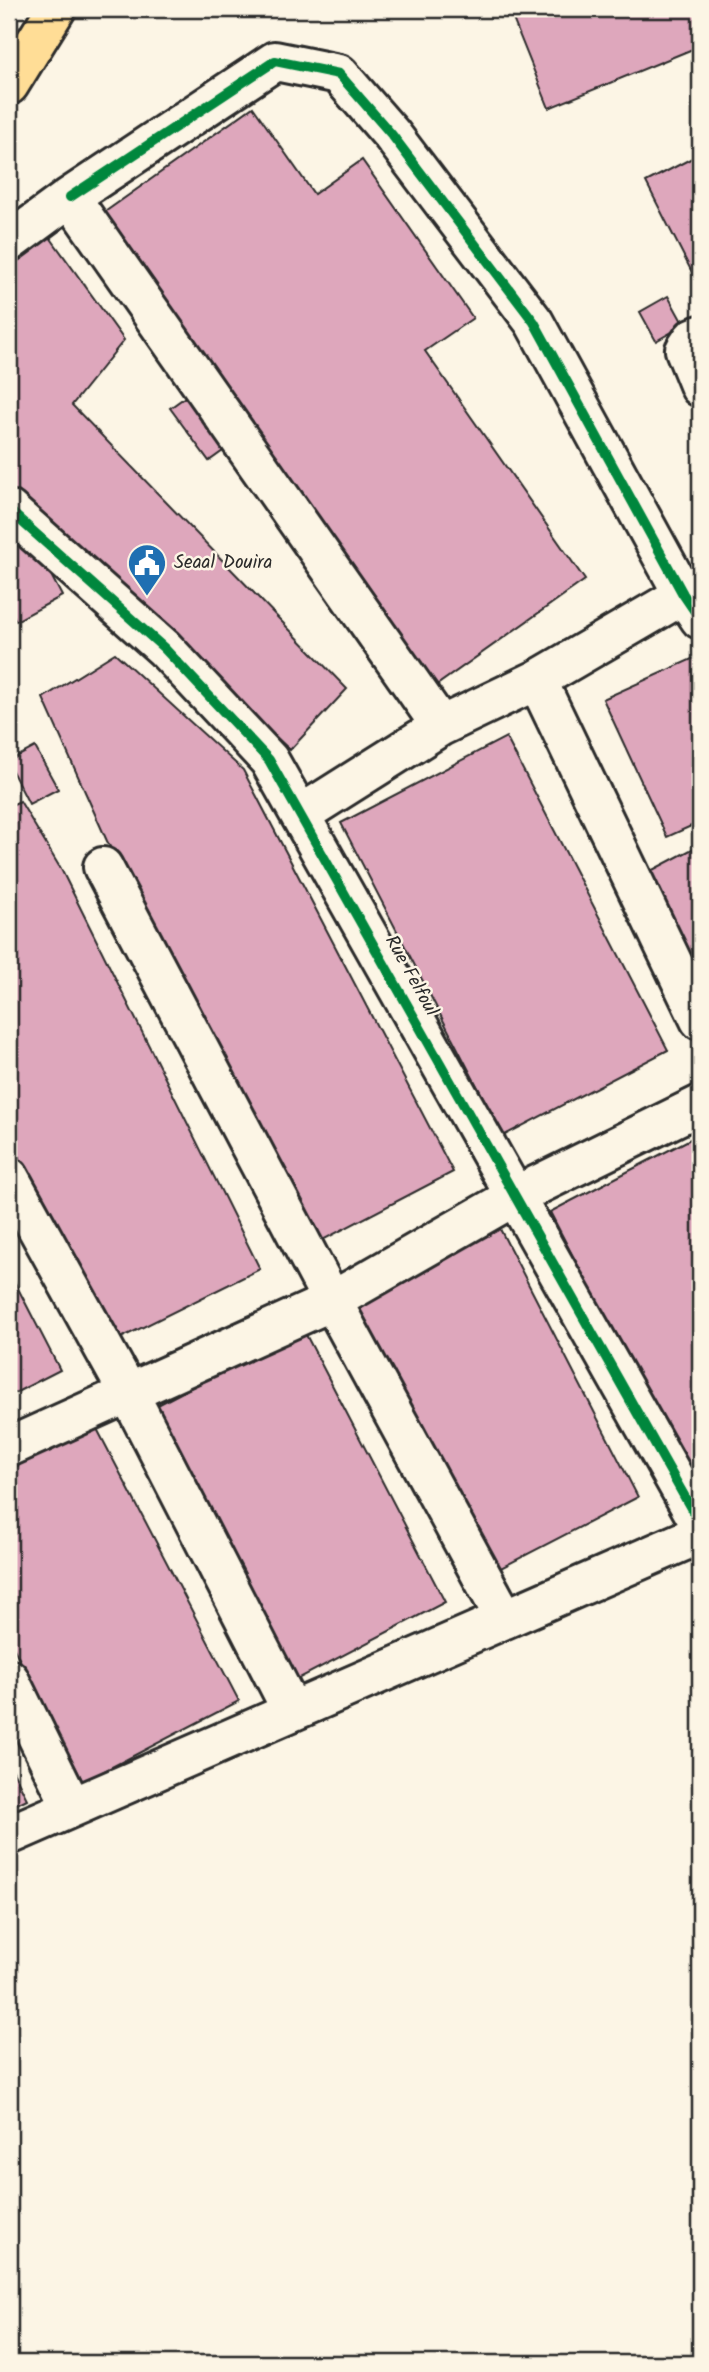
<svg xmlns="http://www.w3.org/2000/svg" width="709" height="2372" font-family="Kalam,sans-serif">
<rect width="100%" height="100%" fill="#fcf5e5"/>
<filter id="ink" filterUnits="userSpaceOnUse"><feTurbulence type="fractalNoise" baseFrequency=".0143" numOctaves="2"/><feDisplacementMap in="SourceGraphic" scale="14" xChannelSelector="R" yChannelSelector="G"/><feConvolveMatrix kernelMatrix="1 2 1 2 8 2 1 2 1" color-interpolation-filters="sRGB"/></filter>
<g filter="url(#ink)">
<path fill="#dea7bc" stroke="#2b2b2b" stroke-width="2" d="M509 9H700V46L549 108Z
M253 107 314 194 362 160 473 318 425 351 585 580 434 687 102 214Z
M700 154V288L646 182Z
M47 233 124 340 72 405 347 689 290 750 9 486V263Z
M668 296 684 325 656 341 640 312Z
M195 390 234 443 209 461 170 408Z
M24 524 62 596 16 621 9 607V532Z
M115 653 243 770 453 1172 317 1243 107 841 43 698Z
M694 658 700 670V822L667 837 603 699Z
M506 737 668 1050 503 1136 341 823Z
M35 747 58 789 29 804 9 765V761Z
M20 801 62 871 260 1269 111 1343 9 1137V806Z
M700 845V986L643 875Z
M700 1134V1477L690 1482 550 1212Z
M500 1229 638 1497 495 1571 356 1304Z
M9 1271 60 1370 9 1396Z
M303 1329 445 1602 294 1681 152 1408Z
M94 1423 239 1701 83 1782 9 1639V1467Z
M9 1763 27 1799 9 1808Z"/>
<g fill="none" stroke-linecap="round" stroke-linejoin="round">
<g stroke="#2b2b2b" stroke-width="44">
<path id="minor" d="M70 197 275 61 339 74 392 135 534 322 683 594 700 619
M9 242 70 197 441 726
M700 335 693 338 685 350 700 387
M9 510 164 648 269 760 700 1524
M537 680 700 1020
M300 815 441 726 537 680 700 585
M103 867 332 1301 505 1619
M9 1177 129 1394 292 1711
M9 1447 332 1301 515 1196 700 1105
M9 1679 72 1807
M9 1835 700 1534"/>
</g>
<g stroke="#2b2b2b" stroke-width="44">
<path id="trunk" d="M9 85 56 9"/>
</g>
<use href="#minor" stroke="#fcf5e5" stroke-width="38"/>
<use href="#trunk" stroke="#ffdd96" stroke-width="38"/>
<g stroke="#fcf5e5" stroke-width="15">
<path id="cycleway" d="M70 197 275 61 339 74 392 135 534 322 683 594 700 619
M9 510 164 648 269 760 700 1524"/>
</g>
<use href="#cycleway" stroke="#00873e" stroke-width="10"/>
</g>
</g>
<defs>
<g id="civic-pin" transform="scale(2.0125)"><path d="M0 17L-7.5 6A9.5 9.5 0 1 1 7.5 6Z" fill="#1f6fb2" stroke="#fcf5e5"/><path d="M-.6-6.5H3V-4.5H.6V-3L4-1V1h2V6H-6V1h2V-1L-.6-3ZM-1.2 2.5V6h2.4V2.5Z" fill="#fff"/></g>
</defs>
<g fill-rule="evenodd">
<use href="#civic-pin" x="147" y="563"/>
</g>
<g text-anchor="middle" dominant-baseline="central" stroke-width="5" stroke-linejoin="round" paint-order="stroke">
<g font-size="19" fill="#2b2b2b" stroke="#fcf5e5" text-anchor="start">
<text x="174" y="563">Seaal Douira</text>
</g>
<g font-size="19" fill="#2b2b2b" stroke="#fcf5e5">
<text transform="translate(411 976) rotate(61)">Rue Felfoul</text>
</g>
</g>
<rect width="709" height="2372" fill="none" stroke="#fcf5e5" stroke-width="35"/>
<rect x="18" y="18" width="674" height="2337" fill="none" stroke="#2b2b2b" stroke-width="2.5" filter="url(#ink)"/>
</svg>
